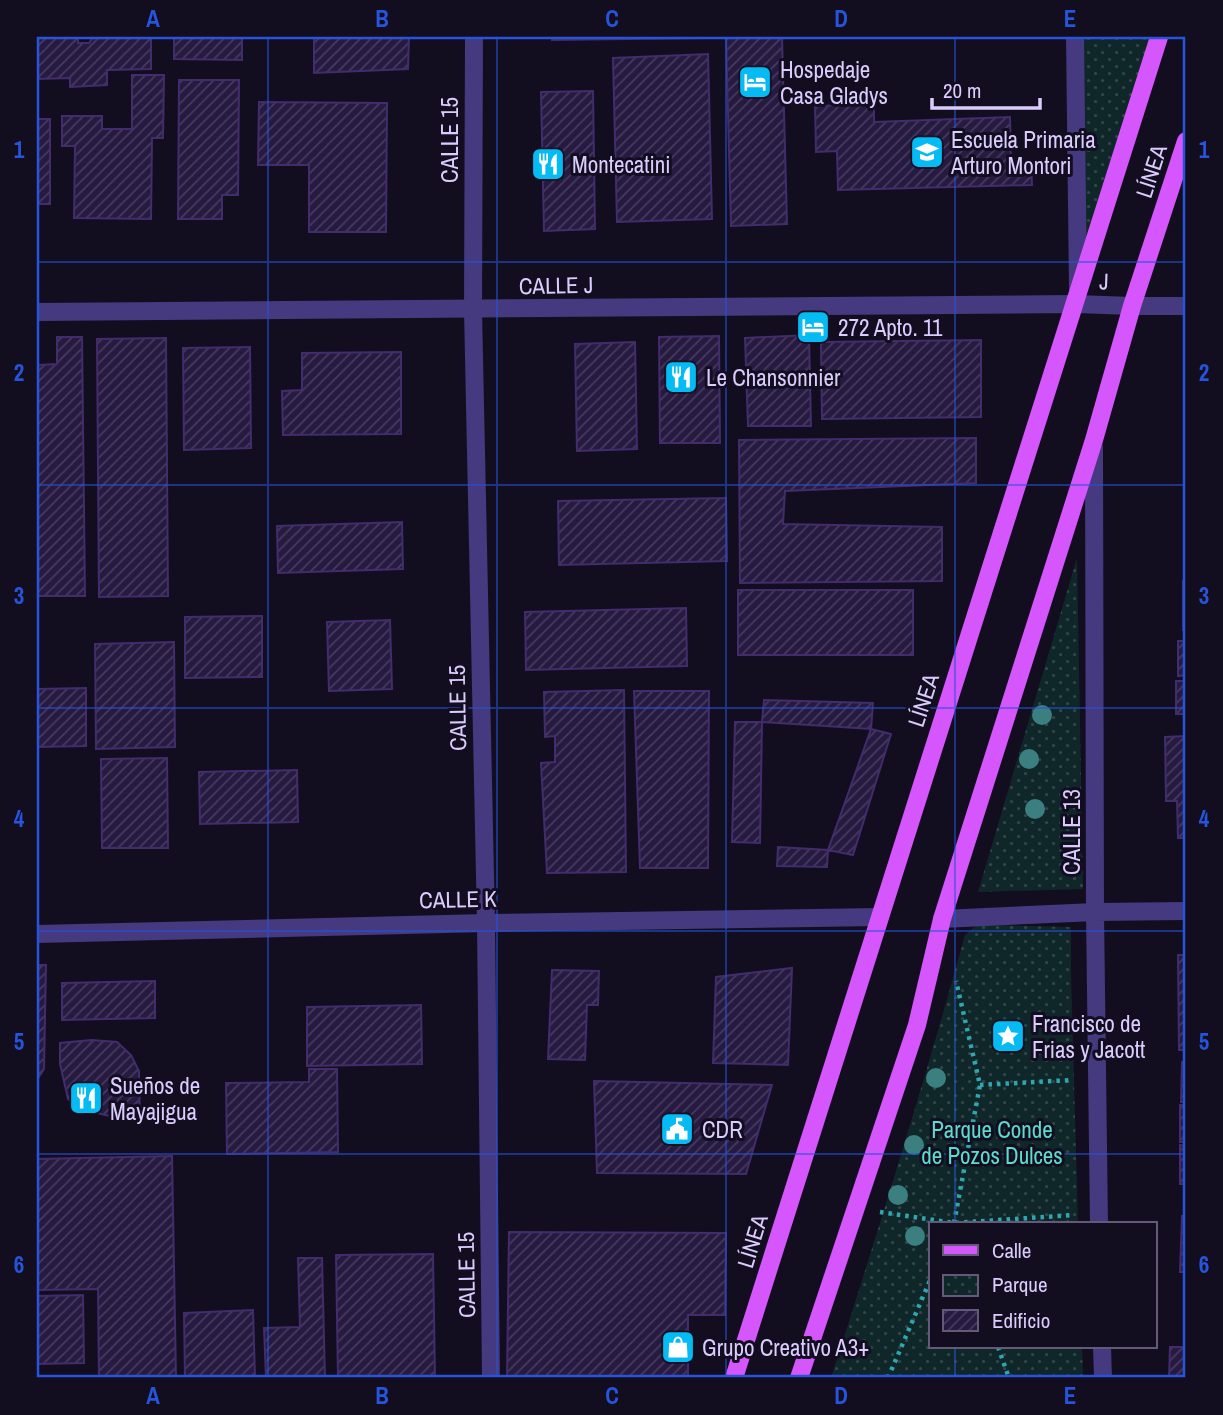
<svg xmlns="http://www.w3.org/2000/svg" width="1223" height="1415" font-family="'Archivo Narrow',sans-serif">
<defs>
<pattern id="park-dots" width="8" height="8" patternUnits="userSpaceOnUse" patternTransform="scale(1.75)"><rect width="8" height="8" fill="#10272a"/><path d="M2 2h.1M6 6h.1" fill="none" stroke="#32454a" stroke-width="1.8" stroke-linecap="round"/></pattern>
<pattern id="building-hatch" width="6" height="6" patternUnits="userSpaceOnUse" patternTransform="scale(1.75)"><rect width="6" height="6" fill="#271a41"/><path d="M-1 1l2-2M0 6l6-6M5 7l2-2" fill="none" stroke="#463a5e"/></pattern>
</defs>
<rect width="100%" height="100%" fill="#130d20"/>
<path fill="url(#park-dots)" d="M1078 37H1159L1078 293Z
M1077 558 1083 889 978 892Z
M977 925 1071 927V975L1078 1224H931V1347H1082L1083 1378H831C878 1231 924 1084 965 935Z"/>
<path fill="url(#building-hatch)" stroke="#422c6c" stroke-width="2" d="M37 37H78V43H89L93 37H151V69L107 70V85L70 87V78L37 79Z
M174 37H242V60L174 59Z
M314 37H409L408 69 314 73Z
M552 37H705V38L552 40Z
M726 37H782L787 224 731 226Z
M708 54 712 219 617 222 613 58Z
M132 75H164L163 138H152L151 219 74 218 75 146H62V116H102V129H132Z
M179 80H239L238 195H222V219H178Z
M593 91 595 229 544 231 541 92Z
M259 102 387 103 386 232H309V165H258Z
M874 104V122L1010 117 1011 161 1031 160 1032 185 838 190 837 151 816 152 815 106Z
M37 119H50V204H37Z
M809 335 811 426H748L745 338Z
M719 336 720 443H660L659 337Z
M57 337H82L85 596H37V365L57 364Z
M166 338 168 596 99 597 97 339Z
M981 340V417L822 419 821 342Z
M635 342 637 449 577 451 575 344Z
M250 347 251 448 184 450 183 348Z
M401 352V434L283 435 282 391 302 390V353Z
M976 438V483L785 491 783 524 942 527V581L740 583 739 440Z
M726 498 727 561 559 565 558 501Z
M402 522 403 569 278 573 277 526Z
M1183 581H1186V630H1183Z
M738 590H913V655H738Z
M686 608 687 666 526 670 525 612Z
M262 616V677L185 678V617Z
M390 620 392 689 329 691 327 622Z
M1178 641H1186V675L1178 676Z
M174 642 175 747 96 749 95 644Z
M1176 681H1186V714H1176Z
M86 688V746L37 747V689Z
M624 690 626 872 547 873 541 763 555 762V736L545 737 544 692Z
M634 691H709L708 868H640Z
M764 700 873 703 871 729 762 722Z
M735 722H762L760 843 732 842Z
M871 729 891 734 853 855 828 850Z
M1186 736V838H1178L1177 801H1166L1165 737Z
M167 758 168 848H102L101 759Z
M297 770 298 822 200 824 199 772Z
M778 847 828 850 827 867 777 866Z
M1178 955H1186V1050H1179Z
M37 965H46L44 1069 37 1080Z
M792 968 788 1065 713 1063 716 977Z
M552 970 599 971 598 1005H587L585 1060 548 1059Z
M155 981V1018L62 1020V983Z
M421 1005 422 1064 307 1066V1007Z
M92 1040 117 1042 131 1055 139 1071 140 1121 105 1115 79 1108 68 1099 60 1064V1043Z
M1182 1062H1186V1102H1181Z
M309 1069H337L338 1152 227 1154 226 1083 309 1082Z
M594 1081 772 1085 746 1174 597 1173Z
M1180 1105H1186V1142H1180Z
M1180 1145 1186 1146V1184H1180Z
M172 1156 176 1378H99L98 1289 37 1290V1159Z
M1182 1216H1186V1272H1180Z
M509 1232 726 1233 725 1315H688V1378H507Z
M433 1254 435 1378H338L336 1255Z
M298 1258H322L325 1378H266L264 1328 300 1327Z
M83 1295 84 1363 37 1364V1296Z
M253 1310 255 1378H185L184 1313Z
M1170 1347H1186V1378H1169Z"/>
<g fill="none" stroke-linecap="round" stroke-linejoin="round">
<path stroke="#30a6b0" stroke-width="4.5" stroke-dasharray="3.5 5" stroke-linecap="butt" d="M980 1085 1072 1080
M880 1212 954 1223 1074 1215
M954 1223 980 1085 956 981
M998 1347 1009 1378
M888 1378 931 1278"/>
<path stroke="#45397f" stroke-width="18" d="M474 37 473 310 486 923 491 1378
M1075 37 1078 289
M1132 306H1186
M1094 447 1095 912 1099 1224
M942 919 1095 912 1186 911
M37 934 486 923 880 917
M1102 1347 1103 1378"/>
<path stroke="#45397f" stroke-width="18" d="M37 312 1076 304 1132 306"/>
<path stroke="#d556fc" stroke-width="18" d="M734 1378 1159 37
M799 1378 917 1025 942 919 1094 440 1132 306 1186 141"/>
</g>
<g fill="#3b7f80">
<circle cx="1042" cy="715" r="10"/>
<circle cx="1029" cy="759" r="10"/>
<circle cx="1035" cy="809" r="10"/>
<circle cx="936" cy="1078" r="10"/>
<circle cx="914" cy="1145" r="10"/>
<circle cx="898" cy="1195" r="10"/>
<circle cx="915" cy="1236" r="10"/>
</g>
<path fill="none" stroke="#2654da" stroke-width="2" stroke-opacity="0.55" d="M268 37V1378M497 37V1378M726 37V1378M955 37V1224M37 262H1186M37 485H1186M37 708H1186M37 931H1186M37 1154H1186M955 1347V1378"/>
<defs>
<g id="hotel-square" transform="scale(1.75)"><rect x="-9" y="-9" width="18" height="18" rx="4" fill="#04bbf3" stroke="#130d20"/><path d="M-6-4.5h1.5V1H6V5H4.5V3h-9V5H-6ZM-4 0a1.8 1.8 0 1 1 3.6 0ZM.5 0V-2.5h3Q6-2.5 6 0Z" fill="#fff"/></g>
<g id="school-square" transform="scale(1.75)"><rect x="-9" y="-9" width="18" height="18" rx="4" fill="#04bbf3" stroke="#130d20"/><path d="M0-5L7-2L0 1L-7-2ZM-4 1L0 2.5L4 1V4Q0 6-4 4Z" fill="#fff"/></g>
<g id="restaurant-square" transform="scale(1.75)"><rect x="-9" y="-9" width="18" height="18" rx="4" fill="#04bbf3" stroke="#130d20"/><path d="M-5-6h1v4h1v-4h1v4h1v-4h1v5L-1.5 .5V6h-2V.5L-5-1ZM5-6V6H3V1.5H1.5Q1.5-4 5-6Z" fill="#fff"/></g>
<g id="sight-square" transform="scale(1.75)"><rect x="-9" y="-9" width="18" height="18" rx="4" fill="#04bbf3" stroke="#130d20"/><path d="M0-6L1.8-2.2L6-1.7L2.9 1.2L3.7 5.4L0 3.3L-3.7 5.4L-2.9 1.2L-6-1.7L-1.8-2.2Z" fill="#fff"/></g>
<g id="civic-square" transform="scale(1.75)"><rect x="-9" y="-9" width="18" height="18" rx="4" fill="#04bbf3" stroke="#130d20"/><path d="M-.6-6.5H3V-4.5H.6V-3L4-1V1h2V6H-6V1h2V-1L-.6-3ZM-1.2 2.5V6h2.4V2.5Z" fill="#fff"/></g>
<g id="shop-square" transform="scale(1.75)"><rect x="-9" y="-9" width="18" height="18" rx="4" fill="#04bbf3" stroke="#130d20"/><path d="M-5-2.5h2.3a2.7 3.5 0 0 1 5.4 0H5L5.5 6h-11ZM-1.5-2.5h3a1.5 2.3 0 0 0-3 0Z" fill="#fff"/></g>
</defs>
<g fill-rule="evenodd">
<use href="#hotel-square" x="755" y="82"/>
<use href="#school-square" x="927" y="152"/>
<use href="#restaurant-square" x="548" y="164"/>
<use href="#hotel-square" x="813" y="327"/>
<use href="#restaurant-square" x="681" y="377"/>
<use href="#sight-square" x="1008" y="1036"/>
<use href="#restaurant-square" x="86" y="1098"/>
<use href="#civic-square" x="677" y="1129"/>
<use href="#shop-square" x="678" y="1347"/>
</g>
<g text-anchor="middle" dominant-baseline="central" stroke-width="6" stroke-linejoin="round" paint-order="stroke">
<g font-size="23" fill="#dacdfe" stroke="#130d20" text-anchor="start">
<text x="780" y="69">Hospedaje<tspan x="780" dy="26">Casa Gladys</tspan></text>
<text x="951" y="139">Escuela Primaria<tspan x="951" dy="26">Arturo Montori</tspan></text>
<text x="572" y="164">Montecatini</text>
<text x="838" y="327">272 Apto. 11</text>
<text x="706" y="377">Le Chansonnier</text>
<text x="1032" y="1023">Francisco de<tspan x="1032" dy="26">Frias y Jacott</tspan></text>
<text x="110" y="1085">Sueños de<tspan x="110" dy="26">Mayajigua</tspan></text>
<text x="702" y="1129">CDR</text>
<text x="702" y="1347">Grupo Creativo A3+</text>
</g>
<g font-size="23" fill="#dacdfe" stroke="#130d20">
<text transform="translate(449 140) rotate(-90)">CALLE 15</text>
<text transform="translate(1151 171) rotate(-72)">LÍNEA</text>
<text transform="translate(1104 281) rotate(2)">J</text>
<text transform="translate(556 285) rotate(-1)">CALLE J</text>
<text transform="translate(923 700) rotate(-72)">LÍNEA</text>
<text transform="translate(457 708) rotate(-91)">CALLE 15</text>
<text transform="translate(1071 832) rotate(-90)">CALLE 13</text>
<text transform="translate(458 899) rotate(-1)">CALLE K</text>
<text transform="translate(752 1241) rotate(-73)">LÍNEA</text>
<text transform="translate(466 1275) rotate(-91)">CALLE 15</text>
</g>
<g font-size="23" fill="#5bdcce" stroke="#130d20">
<text x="992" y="1129">Parque Conde<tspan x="992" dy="26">de Pozos Dulces</tspan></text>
</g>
</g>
<rect width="1223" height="1415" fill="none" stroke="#130d20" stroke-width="77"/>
<rect x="929" y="1222" width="228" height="126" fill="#130d20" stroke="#635a79" stroke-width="2"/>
<rect x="943" y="1245" width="35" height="10" fill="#d556fc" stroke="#635a79" stroke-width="2"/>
<text x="992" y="1258" font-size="21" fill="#dacdfe">Calle</text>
<rect x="943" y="1275" width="35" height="21" fill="url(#park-dots)" stroke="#635a79" stroke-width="2"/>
<text x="992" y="1292" font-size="21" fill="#dacdfe">Parque</text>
<rect x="943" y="1310" width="35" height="21" fill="url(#building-hatch)" stroke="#635a79" stroke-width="2"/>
<text x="992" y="1328" font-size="21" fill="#dacdfe">Edificio</text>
<path d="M932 98v10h108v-10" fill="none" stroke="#dacdfe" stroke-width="3.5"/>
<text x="943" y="98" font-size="21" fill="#dacdfe" stroke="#130d20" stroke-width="5" paint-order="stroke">20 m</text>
<rect x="38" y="38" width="1146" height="1338" fill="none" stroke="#2654da" stroke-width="2.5"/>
<g font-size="23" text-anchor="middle" font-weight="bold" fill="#2654da">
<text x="153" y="27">A</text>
<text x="382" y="27">B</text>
<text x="612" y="27">C</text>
<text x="841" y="27">D</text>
<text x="1070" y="27">E</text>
<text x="19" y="158">1</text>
<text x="1204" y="158">1</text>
<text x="19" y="381">2</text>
<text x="1204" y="381">2</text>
<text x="19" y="604">3</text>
<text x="1204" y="604">3</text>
<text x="19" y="827">4</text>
<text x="1204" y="827">4</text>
<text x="19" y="1050">5</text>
<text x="1204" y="1050">5</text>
<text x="19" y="1273">6</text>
<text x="1204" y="1273">6</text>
<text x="153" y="1404">A</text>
<text x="382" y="1404">B</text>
<text x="612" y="1404">C</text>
<text x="841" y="1404">D</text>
<text x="1070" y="1404">E</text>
</g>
</svg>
